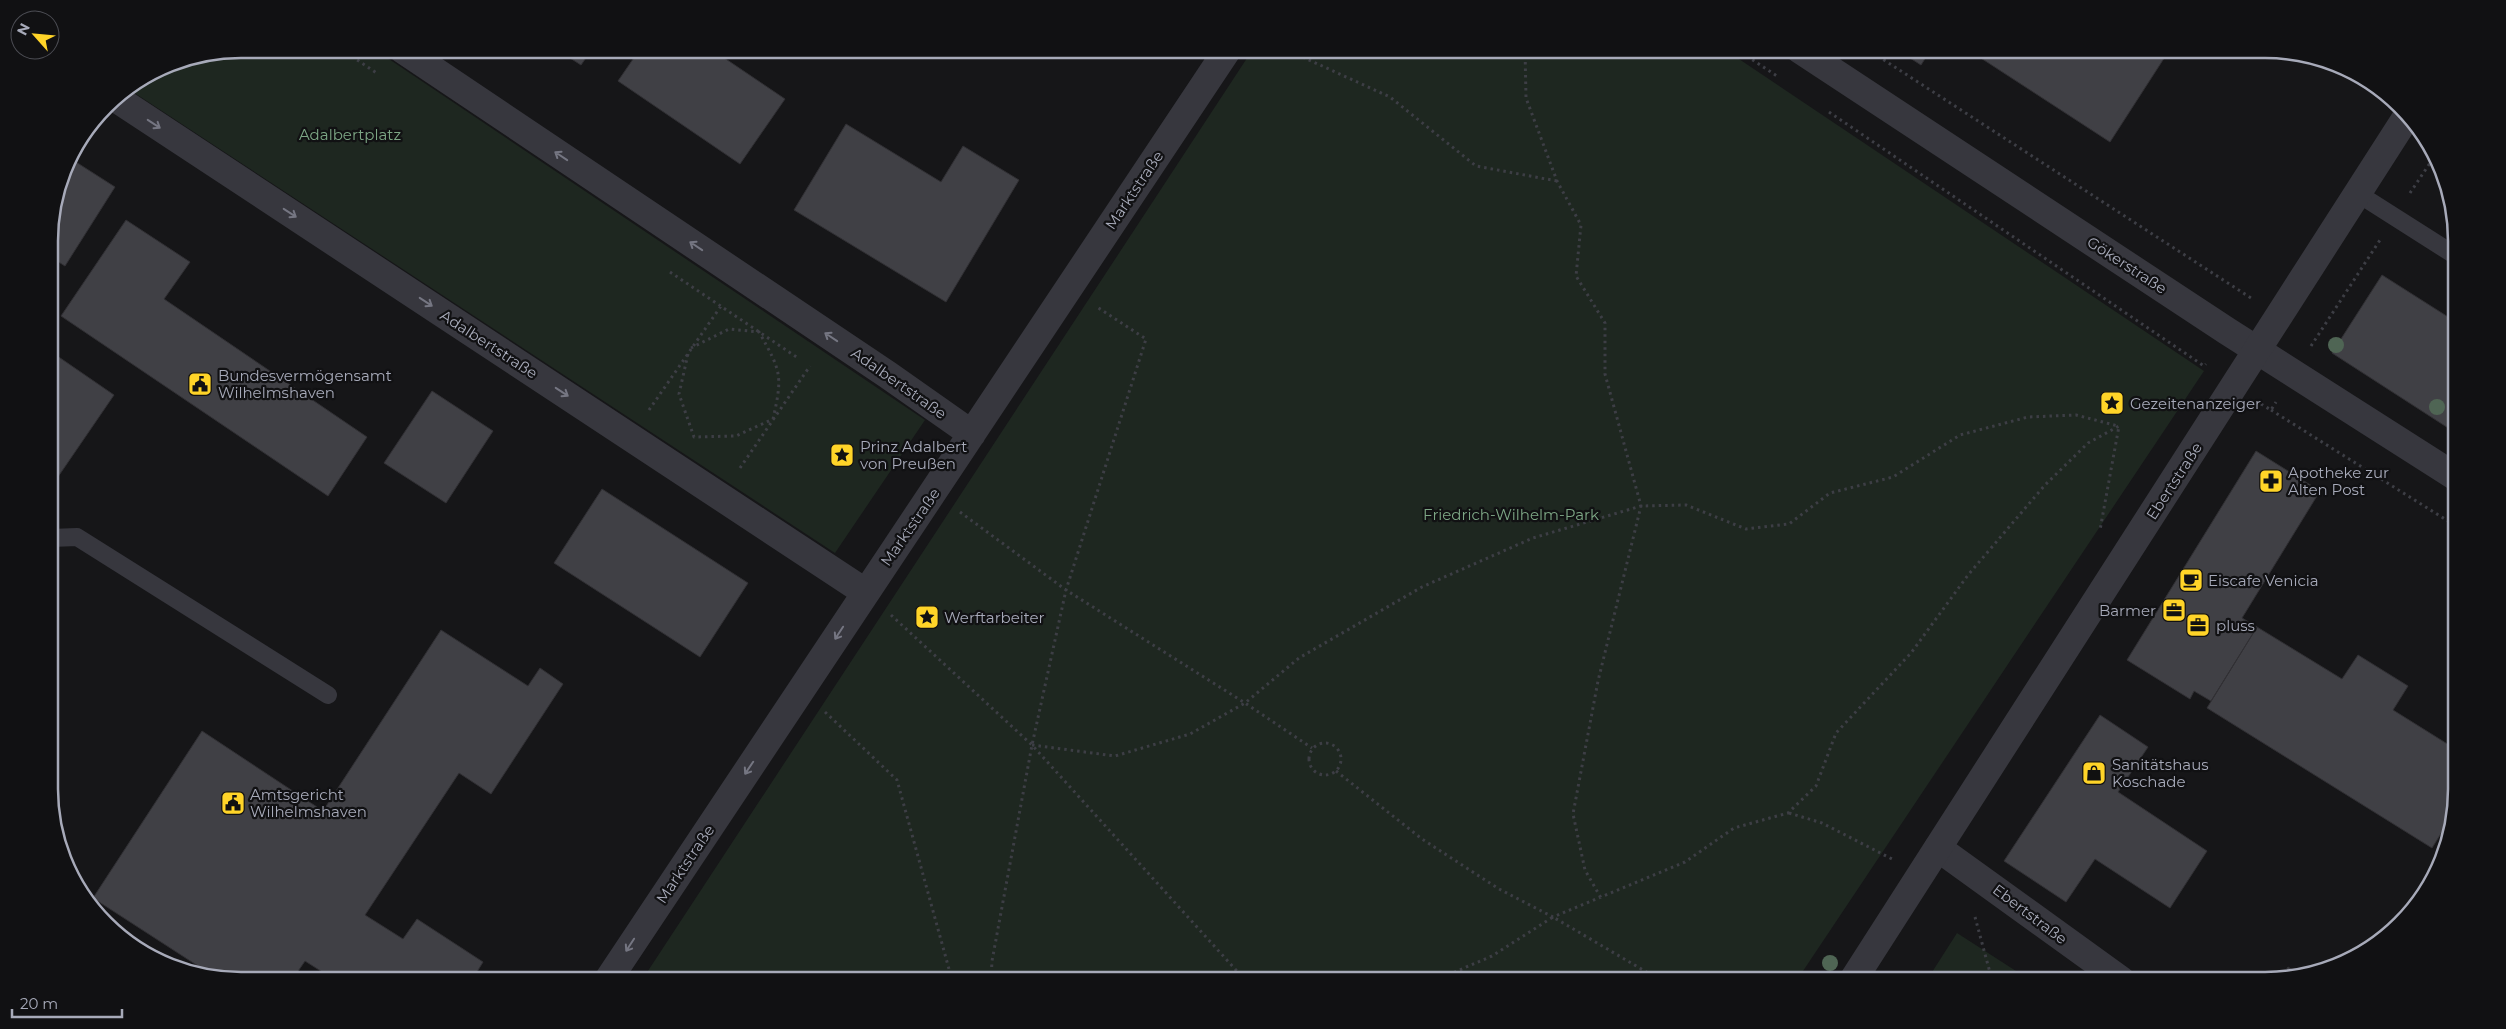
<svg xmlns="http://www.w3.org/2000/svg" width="2506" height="1029" font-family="Montserrat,sans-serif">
<rect width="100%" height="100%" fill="#161618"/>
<path fill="#1e2720" d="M240 49H374L925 420 835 553 127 88 167 63Z
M1253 49H1724L2204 371 1797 980H642Z
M1957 933 2030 980H1927Z"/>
<path fill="#404045" stroke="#313034" d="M556 49H592L581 65Z
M640 49H711L785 99 740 164 618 81Z
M1896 49H1931L1921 65Z
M1967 49H2170L2110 142Z
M846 124 941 182 963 146 1019 180 946 302 794 210Z
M68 157 115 187 65 266 49 256V227Z
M126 220 190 262 164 299 367 437 328 496 61 316Z
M2382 275 2456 322V433L2332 353Z
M50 351 114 395 51 487Z
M432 391 493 431 446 503 384 463Z
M2256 451 2320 491 2242 618 2257 627 2211 701 2194 691 2190 699 2127 660Z
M602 489 748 583 700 657 554 563Z
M2257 627 2342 679 2358 655 2408 686 2393 710 2457 750V789L2453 814 2432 848 2207 708Z
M441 630 528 686 540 668 563 684 491 794 459 773 365 915 403 939 417 919 483 962 472 980H335L305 961 292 980H240L212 975 93 898 202 731 323 811Z
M2100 715 2148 747 2118 792 2207 851 2170 908 2095 859 2066 902 2004 861Z
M2409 902 2417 906 2387 935Z
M2288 967 2301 975 2280 979Z"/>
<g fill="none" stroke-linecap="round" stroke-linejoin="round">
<path stroke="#3d3e45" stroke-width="3" stroke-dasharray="2.5 4" stroke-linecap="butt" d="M341 49 378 74
M1285 49 1390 97 1476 166 1557 181
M1525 49 1526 98 1557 181 1581 225 1576 276 1605 323V374L1641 506 1598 681 1573 814 1585 870 1601 898
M1736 49 1777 76
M1867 49 2251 298
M1829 112 2204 366 2206 364
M2410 193 2436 154
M670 272 798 358
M2311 346 2380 240
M688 354 679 394 694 437 736 436 773 419C783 375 781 371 759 332L729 329 691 348
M2261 404 2271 410 2276 402
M649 410 721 306
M2271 410 2456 526
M740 468 810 366
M960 512 1066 590 1245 703 1312 748
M891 615 1032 745 1245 980
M825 712 897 780 952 980
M1309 759a16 16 0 1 1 32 0a16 16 0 1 1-32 0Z
M1032 745 1115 756 1190 734 1245 703 1299 658 1422 587 1533 538 1641 506 1686 505 1746 529 1789 524 1830 493 1893 477 1960 435 2028 417 2076 415 2118 426
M1336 771 1422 839 1499 889 1553 917 1685 862 1734 828 1788 813 1816 786 1836 733 1911 653 1968 575 2045 485 2088 443 2119 426 2100 530
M1789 813 1822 823 1892 859
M1975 917 1992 980
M991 980 992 961 1032 745 1066 590 1146 339 1097 307
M1436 980 1492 956 1553 917 1660 980"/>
<path stroke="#37373e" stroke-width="18" d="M2357 193 2453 254 2456 249
M51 538 77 537 328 695"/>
<path stroke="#37373e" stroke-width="28" d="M402 49 888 375 972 434
M1799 49 2227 331 2456 477
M114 97 865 592
M1938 848 2121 980
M608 980 1228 49"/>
<path stroke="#37373e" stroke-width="28" d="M1853 980 2409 113"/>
</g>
<g fill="#4f6554">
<circle cx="2336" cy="345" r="8"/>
<circle cx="2437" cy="407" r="8"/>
<circle cx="1830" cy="963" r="8"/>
</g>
<defs><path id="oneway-shaft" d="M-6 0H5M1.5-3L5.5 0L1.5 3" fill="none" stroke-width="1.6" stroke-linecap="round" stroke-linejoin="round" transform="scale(1.25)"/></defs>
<g stroke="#757682">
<use href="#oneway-shaft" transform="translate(154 124) rotate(33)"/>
<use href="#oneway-shaft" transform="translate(561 156) rotate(-146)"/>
<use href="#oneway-shaft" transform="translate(290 213) rotate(33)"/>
<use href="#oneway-shaft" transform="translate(696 246) rotate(-146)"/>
<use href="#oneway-shaft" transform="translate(426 302) rotate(33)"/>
<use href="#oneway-shaft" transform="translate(831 337) rotate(-146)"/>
<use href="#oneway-shaft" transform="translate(562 392) rotate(33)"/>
<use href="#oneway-shaft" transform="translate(839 633) rotate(123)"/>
<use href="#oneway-shaft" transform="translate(749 768) rotate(124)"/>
<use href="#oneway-shaft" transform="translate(630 945) rotate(123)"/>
</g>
<defs>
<g id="civic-square" transform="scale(1.25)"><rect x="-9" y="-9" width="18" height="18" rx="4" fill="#ffd428" stroke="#111113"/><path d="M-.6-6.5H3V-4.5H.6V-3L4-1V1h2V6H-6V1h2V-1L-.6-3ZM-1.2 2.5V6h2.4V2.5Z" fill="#111"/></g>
<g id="sight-square" transform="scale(1.25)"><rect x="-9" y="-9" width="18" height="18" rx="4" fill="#ffd428" stroke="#111113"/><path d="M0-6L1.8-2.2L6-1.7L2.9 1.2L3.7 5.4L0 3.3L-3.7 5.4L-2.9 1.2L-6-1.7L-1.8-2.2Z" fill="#111"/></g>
<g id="pharmacy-square" transform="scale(1.25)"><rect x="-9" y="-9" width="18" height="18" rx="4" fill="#ffd428" stroke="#111113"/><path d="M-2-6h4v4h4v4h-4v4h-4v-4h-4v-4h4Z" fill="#111"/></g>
<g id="cafe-square" transform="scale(1.25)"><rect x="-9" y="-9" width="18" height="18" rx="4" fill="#ffd428" stroke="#111113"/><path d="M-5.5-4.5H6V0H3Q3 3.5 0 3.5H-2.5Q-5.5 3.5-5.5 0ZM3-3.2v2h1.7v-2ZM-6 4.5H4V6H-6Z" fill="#111"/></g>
<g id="office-square" transform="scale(1.25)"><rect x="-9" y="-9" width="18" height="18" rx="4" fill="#ffd428" stroke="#111113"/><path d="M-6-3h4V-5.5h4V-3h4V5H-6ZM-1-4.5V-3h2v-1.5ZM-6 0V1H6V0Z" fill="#111"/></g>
<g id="shop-square" transform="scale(1.25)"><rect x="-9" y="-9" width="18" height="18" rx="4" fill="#ffd428" stroke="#111113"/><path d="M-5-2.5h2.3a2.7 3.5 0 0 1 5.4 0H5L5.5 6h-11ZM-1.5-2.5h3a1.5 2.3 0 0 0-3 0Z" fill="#111"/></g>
</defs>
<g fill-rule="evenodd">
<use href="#civic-square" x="200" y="384"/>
<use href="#sight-square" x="2112" y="403"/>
<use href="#sight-square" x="842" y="455"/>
<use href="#pharmacy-square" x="2271" y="481"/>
<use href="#cafe-square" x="2191" y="580"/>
<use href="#office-square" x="2174" y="610"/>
<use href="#sight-square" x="927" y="617"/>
<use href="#office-square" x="2198" y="625"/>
<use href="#shop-square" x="2094" y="773"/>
<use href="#civic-square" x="233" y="803"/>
</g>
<g text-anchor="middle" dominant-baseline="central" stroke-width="4.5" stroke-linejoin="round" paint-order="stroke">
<g font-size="15" fill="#7da685" stroke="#111113">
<text x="350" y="134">Adalbertplatz</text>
<text x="1511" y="514">Friedrich-Wilhelm-Park</text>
</g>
<g font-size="15" fill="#a7aab9" stroke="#111113">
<text transform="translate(1134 190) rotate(-56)">Marktstraße</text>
<text transform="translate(2127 265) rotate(33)">Gökerstraße</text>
<text transform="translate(489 344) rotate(33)">Adalbertstraße</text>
<text transform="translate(899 383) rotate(35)">Adalbertstraße</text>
<text transform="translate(2174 481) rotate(-57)">Ebertstraße</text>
<text transform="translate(910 527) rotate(-55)">Marktstraße</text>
<text transform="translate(685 864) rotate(-56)">Marktstraße</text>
<text transform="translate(2030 914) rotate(37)">Ebertstraße</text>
</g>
<g font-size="15" fill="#a7aab9" stroke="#111113" text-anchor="start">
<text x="218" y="375">Bundesvermögensamt<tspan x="218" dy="17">Wilhelmshaven</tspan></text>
<text x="2130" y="403">Gezeitenanzeiger</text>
<text x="860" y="446">Prinz Adalbert<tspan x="860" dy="17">von Preußen</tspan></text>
<text x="2288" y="472">Apotheke zur<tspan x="2288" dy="17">Alten Post</tspan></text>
<text x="2208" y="580">Eiscafe Venicia</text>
<text x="2156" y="610" text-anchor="end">Barmer</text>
<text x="944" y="617">Werftarbeiter</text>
<text x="2216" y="625">pluss</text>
<text x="2112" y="764">Sanitätshaus<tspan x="2112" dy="17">Koschade</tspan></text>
<text x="250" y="794">Amtsgericht<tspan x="250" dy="17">Wilhelmshaven</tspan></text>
</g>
</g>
<path d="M0 0H2506V1029H0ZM241 58H2265A183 183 0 0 1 2448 241V789A183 183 0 0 1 2265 972H241A183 183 0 0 1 58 789V241A183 183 0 0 1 241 58Z" fill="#111113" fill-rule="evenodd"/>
<path fill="none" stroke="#a7aab9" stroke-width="2.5" d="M241 58H2265A183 183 0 0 1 2448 241V789A183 183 0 0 1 2265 972H241A183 183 0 0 1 58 789V241A183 183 0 0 1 241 58Z"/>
<g transform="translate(35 35) rotate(297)"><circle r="24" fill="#111113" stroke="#4d4e55"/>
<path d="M0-4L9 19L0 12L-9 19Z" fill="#ffd428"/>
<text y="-8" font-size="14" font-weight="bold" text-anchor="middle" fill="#a7aab9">N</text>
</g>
<path d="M12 1009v8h110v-8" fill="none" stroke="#a7aab9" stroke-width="2.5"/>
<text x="20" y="1009" font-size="15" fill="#a7aab9" stroke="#111113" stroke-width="4" paint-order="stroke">20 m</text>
</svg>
